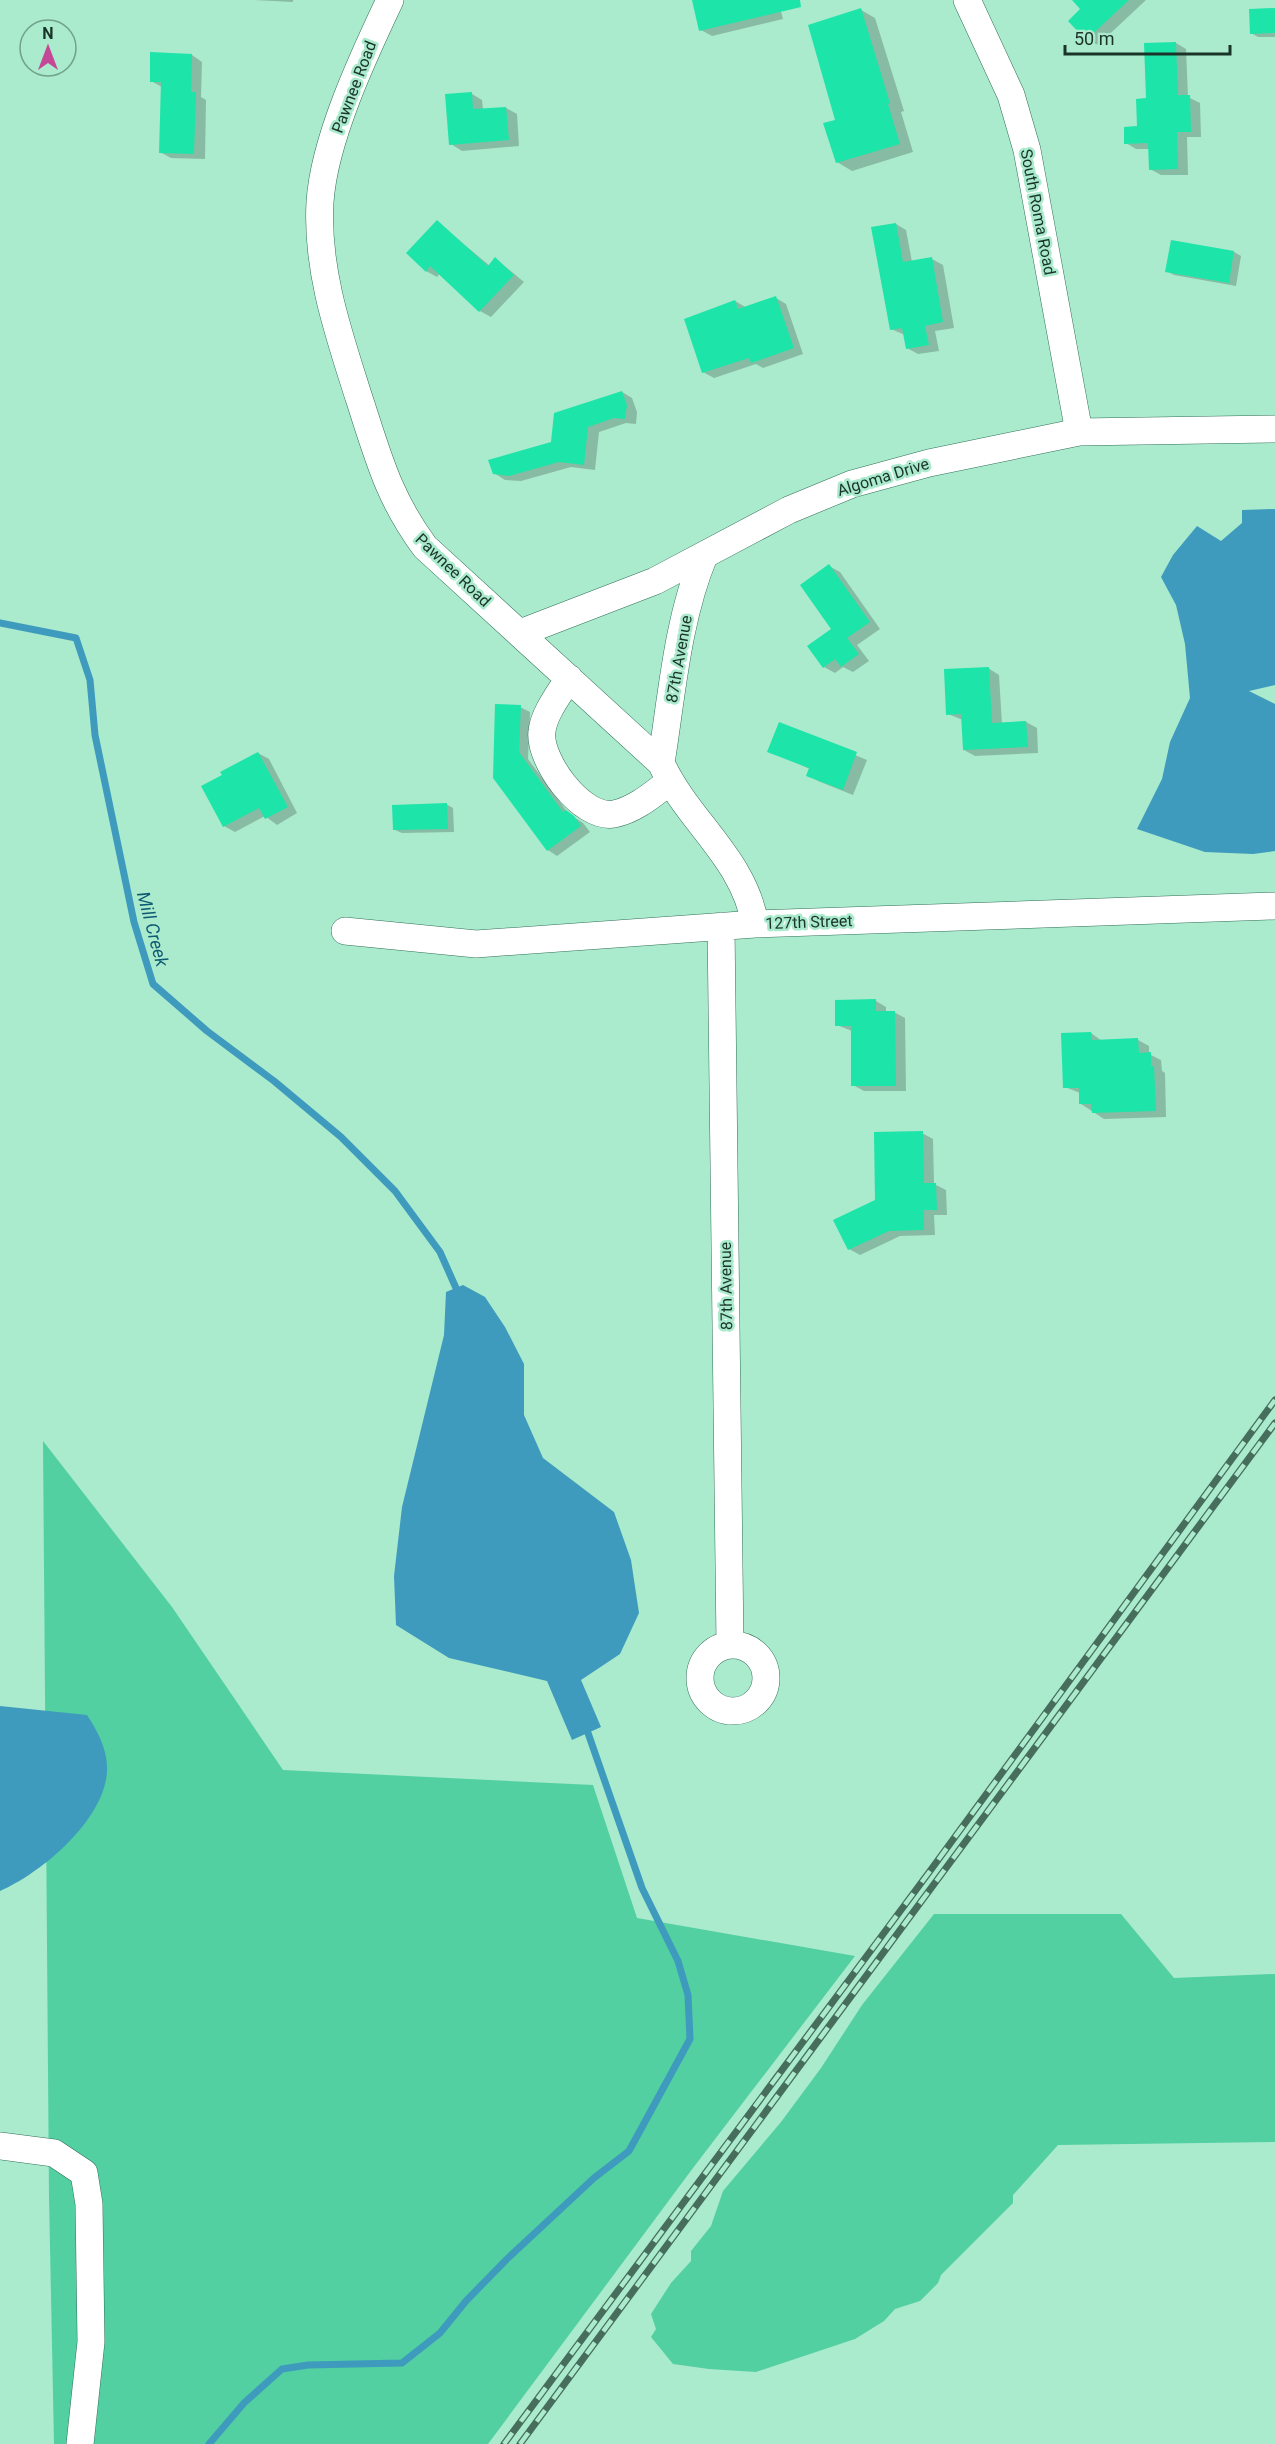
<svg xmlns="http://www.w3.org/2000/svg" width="1275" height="2444" font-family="Roboto,sans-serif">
<rect width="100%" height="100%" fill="#aaeacd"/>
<path fill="#52d0a1" d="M43 1441 172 1607 283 1770 593 1785 637 1918 855 1956 693 2168 488 2444H54L49 2196Z
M934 1914H1121L1174 1978 1275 1974V2142L1058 2145 1013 2195V2203L941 2275 938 2283 920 2301 895 2309 884 2321 855 2339 756 2372 709 2369 673 2364 651 2337 656 2329 651 2314 671 2283 691 2261V2251L711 2226 723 2191 781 2122 821 2068 862 2005Z"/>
<path fill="#3e9bbd" d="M1275 509V685L1249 691 1275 704V851L1253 854 1205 852 1137 829 1162 779 1170 742 1190 698 1185 644 1176 605 1161 577 1173 555 1197 526 1221 541 1242 523V510Z
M463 1285 485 1297 505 1327 524 1364V1415L543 1458 614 1512 631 1560 639 1613 620 1654 581 1680 601 1727 572 1740 547 1681 449 1658 396 1625 394 1576 402 1507 444 1335 446 1292Z
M0 1706 87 1715C98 1732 108 1750 107 1771 105 1819 42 1873 0 1891Z"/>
<path fill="#0003" d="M254 0H293V2Z
M694 0H778L783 19 712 36 701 30Z
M1078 0H1146L1098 45 1087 39 1083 9Z
M861 10 875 18 904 111 901 112 913 152 852 171 837 162V121Z
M1275 10V37H1258L1251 33Z
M1176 43 1186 49 1188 97 1200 103 1201 137H1187L1188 175H1161L1150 169V149H1136L1126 143 1138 128 1147 100Z
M192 55 202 62 201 97 206 100 205 159 171 158 160 152 162 87 151 81Z
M472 94 482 100 483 110 506 108 517 114 519 146 462 151 451 144Z
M437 222 490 266 496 259 524 282 491 317 480 311 440 273 437 277 426 271Z
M896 224 906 230 912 262 932 259 943 265 954 328 935 331 939 351 918 354 907 348 905 335 891 329Z
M1172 242 1234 252 1241 256 1236 286 1174 275 1167 271Z
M776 298 786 304 803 354 763 368 756 364 714 378 703 372 735 301 747 308Z
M622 392 632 398 637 412 636 424 626 423 599 432 595 470 571 467 521 481 505 480 494 473 553 443Z
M829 566 840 572 880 629 857 645 869 661 853 672 843 667 835 673 824 667 833 629Z
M988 668 999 675 1002 724 1026 722 1037 728 1038 753 975 756 964 750 963 720 948 714Z
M497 706 520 707 530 712 528 759 568 813 583 823 590 832 557 856 548 850Z
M780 724 867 760 853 795 818 781 808 775 810 769 769 751Z
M258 753 269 759 297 813 277 825 265 816 235 832 224 826V776Z
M446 804 453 808 454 832 402 833 395 830Z
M876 1001 886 1007V1012H894L905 1018 906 1091H864L853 1085 852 1031 837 1025Z
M1091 1033 1102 1041 1138 1040 1149 1046V1054L1161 1060 1162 1071 1165 1073 1166 1117 1104 1119 1081 1104 1080 1093 1065 1087Z
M922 1133 933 1139 934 1184 946 1190 947 1215H934L935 1235 900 1236 860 1255 849 1249 877 1201Z"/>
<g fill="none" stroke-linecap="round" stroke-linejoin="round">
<path stroke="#3e9bbd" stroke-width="7" d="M0 623 76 638 90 680 95 735 134 922 153 984 207 1031 274 1081 341 1137 395 1191 440 1252 456 1288
M209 2444 244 2403 282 2369 308 2365 402 2363 440 2333 466 2301 507 2259 594 2178 629 2151 690 2039 688 1995 678 1961 642 1888 588 1733"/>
</g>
<path fill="#1de4a8" d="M692 0H800L801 7 699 31Z
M1072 0H1129L1086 40 1068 21 1080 9Z
M861 8 890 103 888 104 900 144 836 163 823 123 835 120 808 25Z
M1275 8V33L1250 34 1249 9Z
M1176 42 1178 95H1190L1191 132H1177L1178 169 1149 170 1148 143 1124 144V127L1137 126 1136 99 1146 98 1144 43Z
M150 52 192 54 191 92H196L194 154 159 153 161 82H150Z
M472 92 473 109 506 107 509 140 449 145 445 94Z
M437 220 488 266 495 257 514 275 479 312 430 266 426 272 406 253Z
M896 223 903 262 932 257 943 322 925 326 929 345 906 349 902 328 890 330 871 227Z
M1171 240 1234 251 1229 283 1165 272Z
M776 296 794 348 751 363 749 358 702 373 684 319 735 300 738 309Z
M622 391 627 405 625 419 614 418 588 427 584 465 559 462 509 476 493 474 488 460 551 442 554 413Z
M829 564 870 622 847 638 859 654 841 667 835 659 823 668 807 646 831 629 800 585Z
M989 667 992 723 1026 721 1028 747 963 750 961 714 946 715 944 669Z
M495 704 521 705 519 752 563 812 566 810 574 816 581 826 547 851 493 778Z
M779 722 857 752 843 790 806 776 809 768 767 752Z
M258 752 288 807 265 819 259 808 223 827 201 786 222 775 220 772Z
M447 803 448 829 393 830 392 805Z
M876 999V1011H895L896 1086H851V1026H835V1000Z
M1091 1032 1092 1040 1138 1038 1139 1053 1151 1052V1066H1154L1156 1111 1092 1113 1091 1104H1079V1088H1063L1061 1033Z
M923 1131 924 1183H936L937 1210H924V1230L889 1231 848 1250 833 1220 875 1200 874 1132Z"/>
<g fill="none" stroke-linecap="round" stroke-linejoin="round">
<g stroke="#317058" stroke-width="28">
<path id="minor" d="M390 0C363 57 324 140 320 202 316 270 339 335 359 398 378 456 388 497 425 547L661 763C688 822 744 858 755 924
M967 0 1011 95 1027 150 1079 432
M520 633 655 581 789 510 852 484 929 463 1079 432 1275 429
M569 678C560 693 544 713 542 731 538 760 582 820 614 814 635 810 653 794 669 782
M661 763C672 695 677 621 704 556
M721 926 730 1645
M345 931 476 944 755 924 1275 906
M700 1678a33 33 0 1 1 66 0a33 33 0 1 1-66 0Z
M0 2146 54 2153 84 2173 89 2204 91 2342 80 2444"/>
</g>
<use href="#minor" stroke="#fff" stroke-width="27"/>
<g stroke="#476d5c" stroke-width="7">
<path id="rail" d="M504 2444 930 1871 1275 1400
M520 2444 1275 1423"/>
</g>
<use href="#rail" stroke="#aaeacd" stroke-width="4.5" stroke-dasharray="14" stroke-linecap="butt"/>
</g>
<g text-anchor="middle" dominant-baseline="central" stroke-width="5" stroke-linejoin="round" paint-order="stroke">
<g font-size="16" fill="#1a3429" stroke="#aaeacd">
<text transform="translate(354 87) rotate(-69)">Pawnee Road</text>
<text transform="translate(1038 212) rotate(79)">South Roma Road</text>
<text transform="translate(883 477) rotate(-17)">Algoma Drive</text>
<text transform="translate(453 570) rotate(44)">Pawnee Road</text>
<text transform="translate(679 659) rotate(-80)">87th Avenue</text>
<text transform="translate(809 922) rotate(-2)">127th Street</text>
<text transform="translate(726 1286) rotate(-91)">87th Avenue</text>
</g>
<g font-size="18" font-style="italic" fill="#0d5a72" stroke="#aaeacd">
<text transform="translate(153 929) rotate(75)">Mill Creek</text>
</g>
</g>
<g transform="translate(48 48)"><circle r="28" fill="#aaeacd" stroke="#70a18b" stroke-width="1.5"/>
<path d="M0-4.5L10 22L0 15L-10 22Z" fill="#c54896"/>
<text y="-9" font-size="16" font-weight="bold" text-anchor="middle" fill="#1a3429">N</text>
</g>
<path d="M1065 45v9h165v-9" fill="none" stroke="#1a3429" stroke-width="3"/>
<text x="1074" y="45" font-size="18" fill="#1a3429" stroke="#aaeacd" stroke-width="4.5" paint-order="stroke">50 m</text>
</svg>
